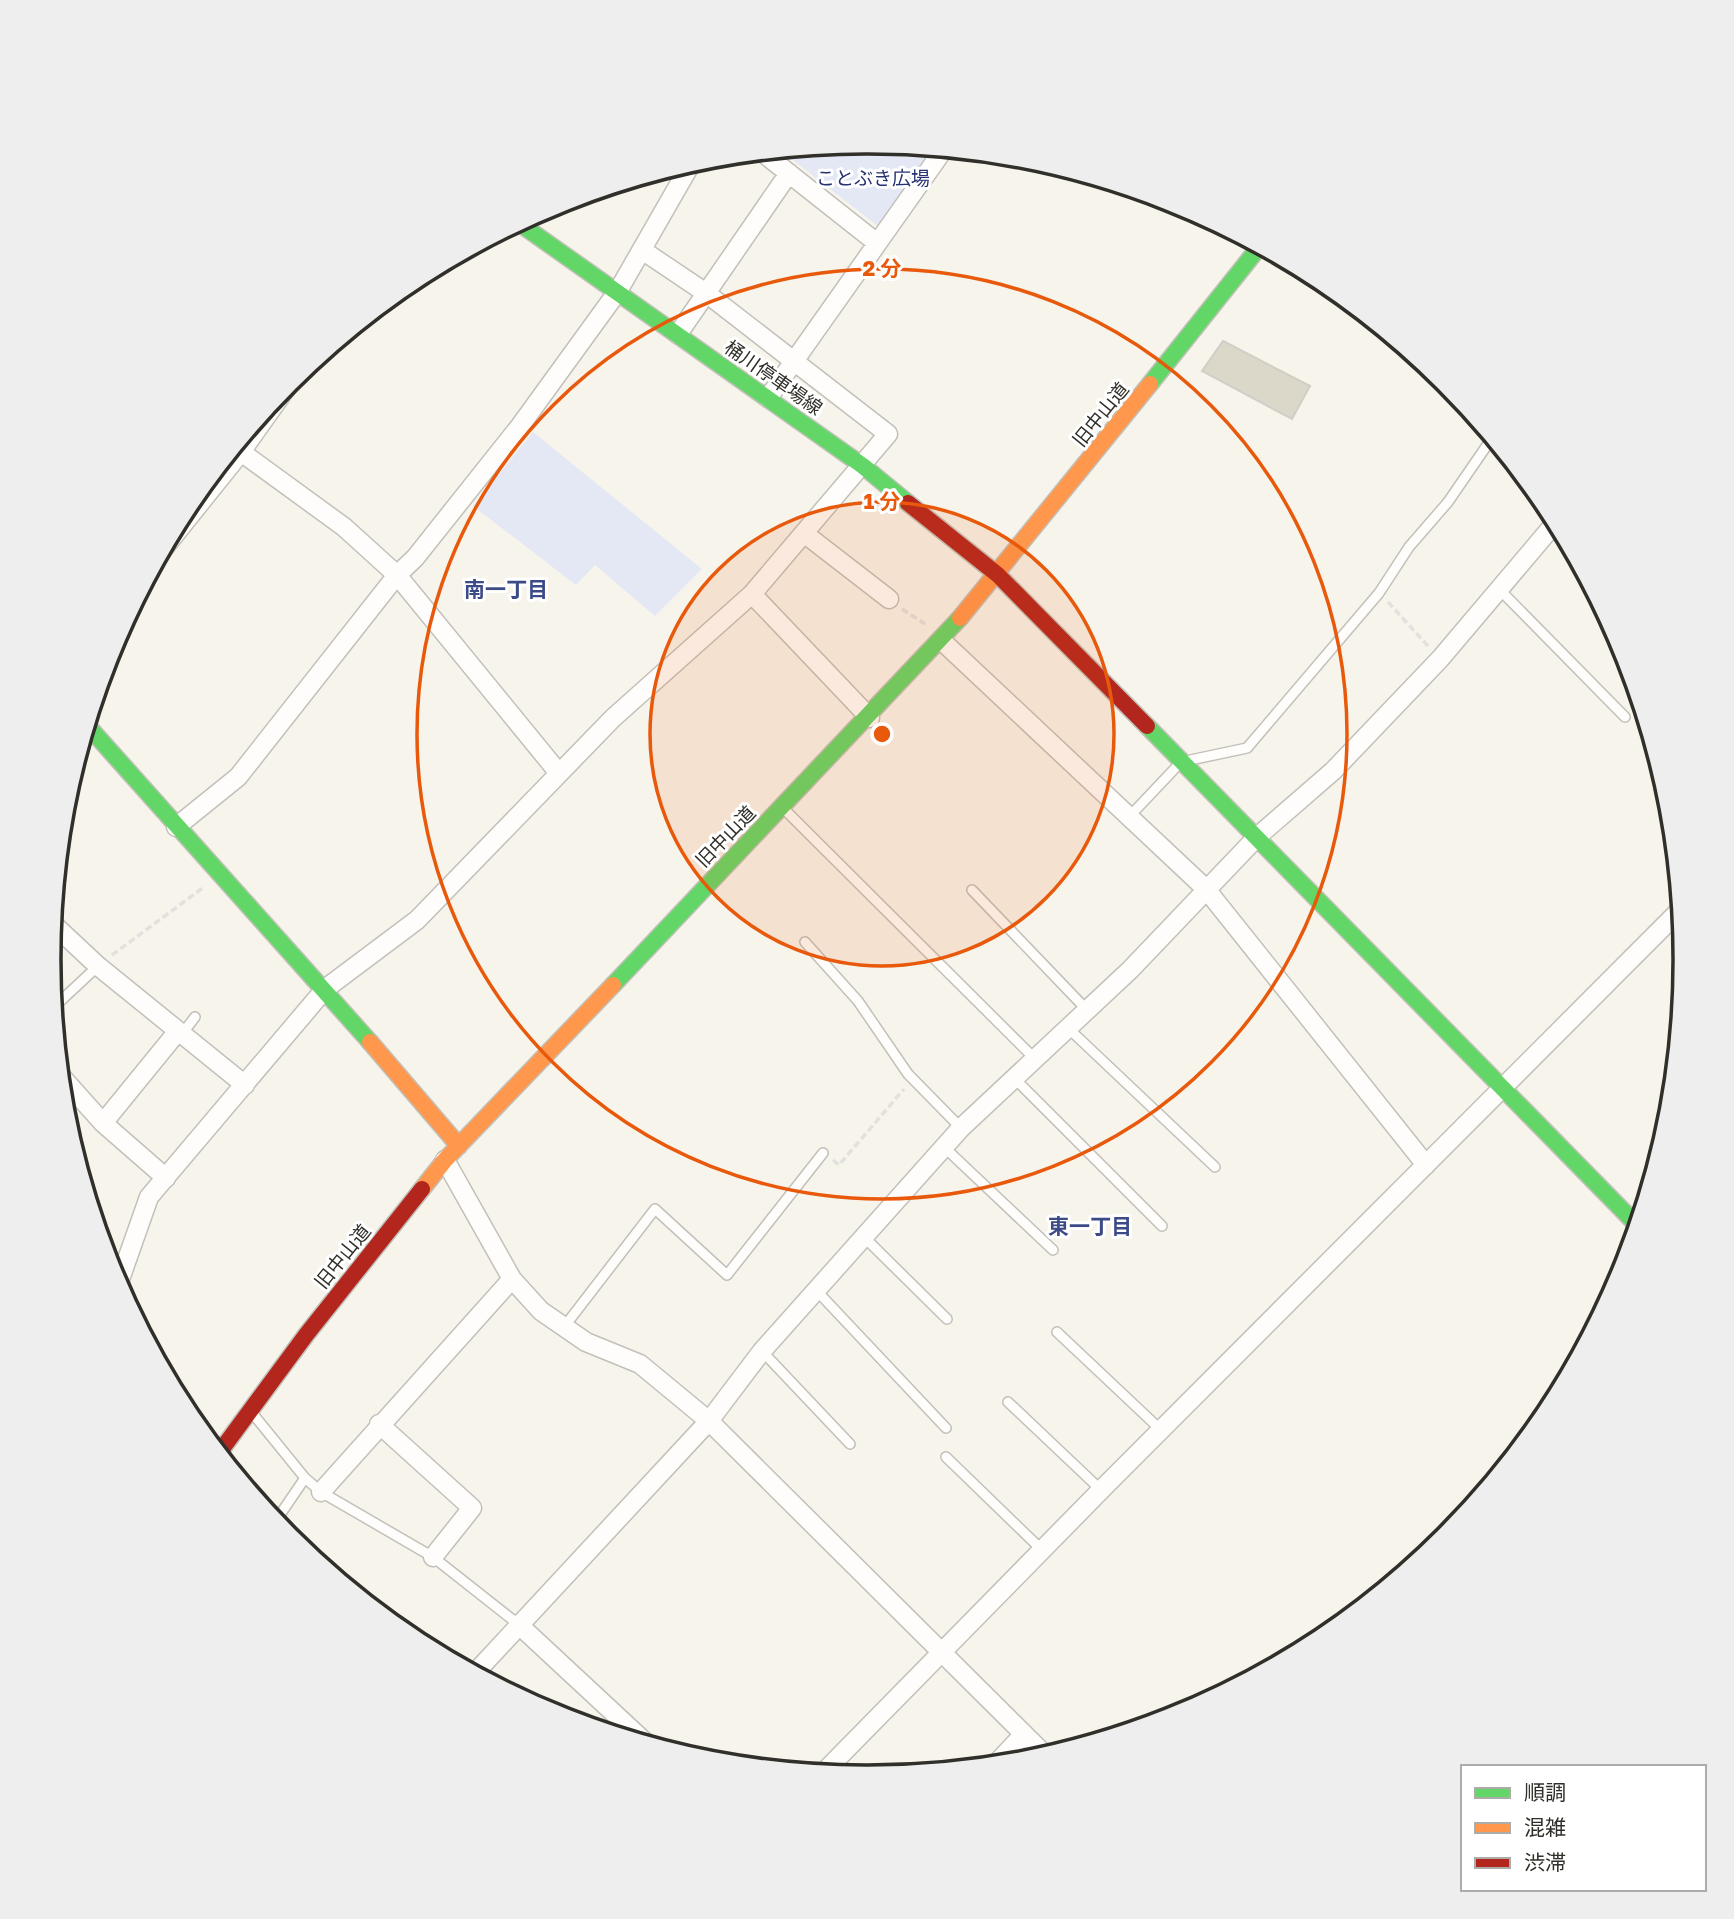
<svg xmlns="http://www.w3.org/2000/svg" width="1734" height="1919" font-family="'Golos Text','Noto Sans JP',sans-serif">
<rect width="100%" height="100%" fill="#f6f4eb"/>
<path fill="#e4e8f4" d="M867 142 942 149 879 227 780 150Z
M533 432 702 569 655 616 595 565 576 585 473 506Z"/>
<path fill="#dcd8c9" stroke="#d0cec7" stroke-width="2" d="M1223 341 1310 386 1292 419 1202 371Z"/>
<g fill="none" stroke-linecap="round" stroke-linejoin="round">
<g stroke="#c2c0b9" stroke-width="12">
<path id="lane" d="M1499 589 1625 717
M785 810 1035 1059
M1129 817 1181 762 1247 748 1379 593 1409 547 1448 502 1492 438
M972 890 1087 1010
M805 942 858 1001 908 1074 961 1128
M54 1007 98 966
M1068 1028 1215 1167
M182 1034 195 1017
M1014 1078 1162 1226
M944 1147 1053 1250
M864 1237 947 1319
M816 1290 946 1428
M564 1327 655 1209 727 1275 823 1153
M1057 1332 1162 1431
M762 1351 850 1444
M1008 1402 1101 1490
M253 1414 305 1478 321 1492 433 1557 518 1624
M946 1457 1042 1550
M275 1522 305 1478"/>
</g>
<g stroke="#c2c0b9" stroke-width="21">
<path id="street" d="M762 152 877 243
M678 334 789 173
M768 398 944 149
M241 452 344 527 397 575 558 772
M805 534 889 599
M164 548 241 452 295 376
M752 594 870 718
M941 640 1206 889 1426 1165
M176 827 238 777 397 575 415 558 520 426 618 291 692 162
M53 924 98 966 245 1085
M60 1075 103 1123 166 1178
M103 1123 178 1031
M445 1160 512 1279 541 1311 586 1342 640 1364 709 1421 1046 1756
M118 1285 149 1197 325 989 417 920 613 718 752 594 888 434 706 293 642 250
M379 1424 472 1508 433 1557
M321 1492 512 1279
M518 1624 646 1743
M475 1673 709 1421 762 1351 961 1128 1130 970 1257 837 1333 771 1440 659 1556 522
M995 1765 1024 1734
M823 1773 1105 1486 1680 910"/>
</g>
<g stroke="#c2c0b9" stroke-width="19">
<path id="fast" d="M519 223 863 466 908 503
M1150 384 1260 246
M87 725 370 1042
M1147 726 1637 1225
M613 985 960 618"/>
</g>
<g stroke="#c2c0b9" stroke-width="19">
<path id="slow" d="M960 618 1150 384
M370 1042 459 1146
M422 1189 445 1160 613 985"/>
</g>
<g stroke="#c2c0b9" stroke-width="19">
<path id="jam" d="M908 503 998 575 1147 726
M219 1453 306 1335 422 1189"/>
</g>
<path stroke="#e2e1de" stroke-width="3.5" stroke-dasharray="7 3.5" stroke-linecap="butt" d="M1388 602 1428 646
M902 609 925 624
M112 955 204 887
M833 1160 839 1165 904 1089"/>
<use href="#lane" stroke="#fefdfc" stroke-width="9"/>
<use href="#street" stroke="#fefdfc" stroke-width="18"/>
<use href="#fast" stroke="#63d668" stroke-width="16"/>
<use href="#slow" stroke="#ff974d" stroke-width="16"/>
<use href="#jam" stroke="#b3261e" stroke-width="16"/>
</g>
<circle cx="882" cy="734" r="232" fill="#e8590c" fill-opacity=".12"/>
<g fill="none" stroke="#e8590c" stroke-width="3.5">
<circle cx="882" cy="734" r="232"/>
<circle cx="882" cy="734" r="465"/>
</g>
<g text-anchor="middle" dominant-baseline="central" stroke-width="6" stroke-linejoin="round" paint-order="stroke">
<g font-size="19" fill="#263171" stroke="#fff">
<text x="873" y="177">ことぶき広場</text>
</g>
<g font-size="19" fill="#302f29" stroke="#fff">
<text transform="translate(774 377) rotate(35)">桶川停車場線</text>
<text transform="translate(1100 414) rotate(-51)">旧中山道</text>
<text transform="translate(725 836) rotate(-46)">旧中山道</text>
<text transform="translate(342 1256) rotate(-51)">旧中山道</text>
</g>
<g font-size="21" font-weight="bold" fill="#3c4a86" stroke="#fff">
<text x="506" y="589">南一丁目</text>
<text x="1090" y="1226">東一丁目</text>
</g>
</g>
<path d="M0 0H1734V1919H0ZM866 154H868A805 805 0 0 1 1673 959V960A805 805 0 0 1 868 1765H866A805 805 0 0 1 61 960V959A805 805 0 0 1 866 154Z" fill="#eee" fill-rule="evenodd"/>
<path fill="none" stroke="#302f29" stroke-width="3.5" d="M866 154H868A805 805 0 0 1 1673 959V960A805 805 0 0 1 868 1765H866A805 805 0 0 1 61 960V959A805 805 0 0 1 866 154Z"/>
<circle cx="882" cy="734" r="10" fill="#e8590c" stroke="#fff" stroke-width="3.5"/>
<g font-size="21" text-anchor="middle" font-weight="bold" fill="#e8590c" stroke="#fff" stroke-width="6" stroke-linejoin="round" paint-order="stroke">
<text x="882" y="276">2 分</text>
<text x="882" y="509">1 分</text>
</g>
<rect x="1461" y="1765" width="245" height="126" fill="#ffffff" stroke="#acaca9" stroke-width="2"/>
<rect x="1475" y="1788" width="35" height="10" fill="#63d668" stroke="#acaca9" stroke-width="2"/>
<text x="1524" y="1800" font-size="21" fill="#302f29">順調</text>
<rect x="1475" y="1823" width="35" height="10" fill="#ff974d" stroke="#acaca9" stroke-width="2"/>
<text x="1524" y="1835" font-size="21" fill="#302f29">混雑</text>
<rect x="1475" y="1858" width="35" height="10" fill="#b3261e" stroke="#acaca9" stroke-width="2"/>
<text x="1524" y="1870" font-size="21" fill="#302f29">渋滞</text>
</svg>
